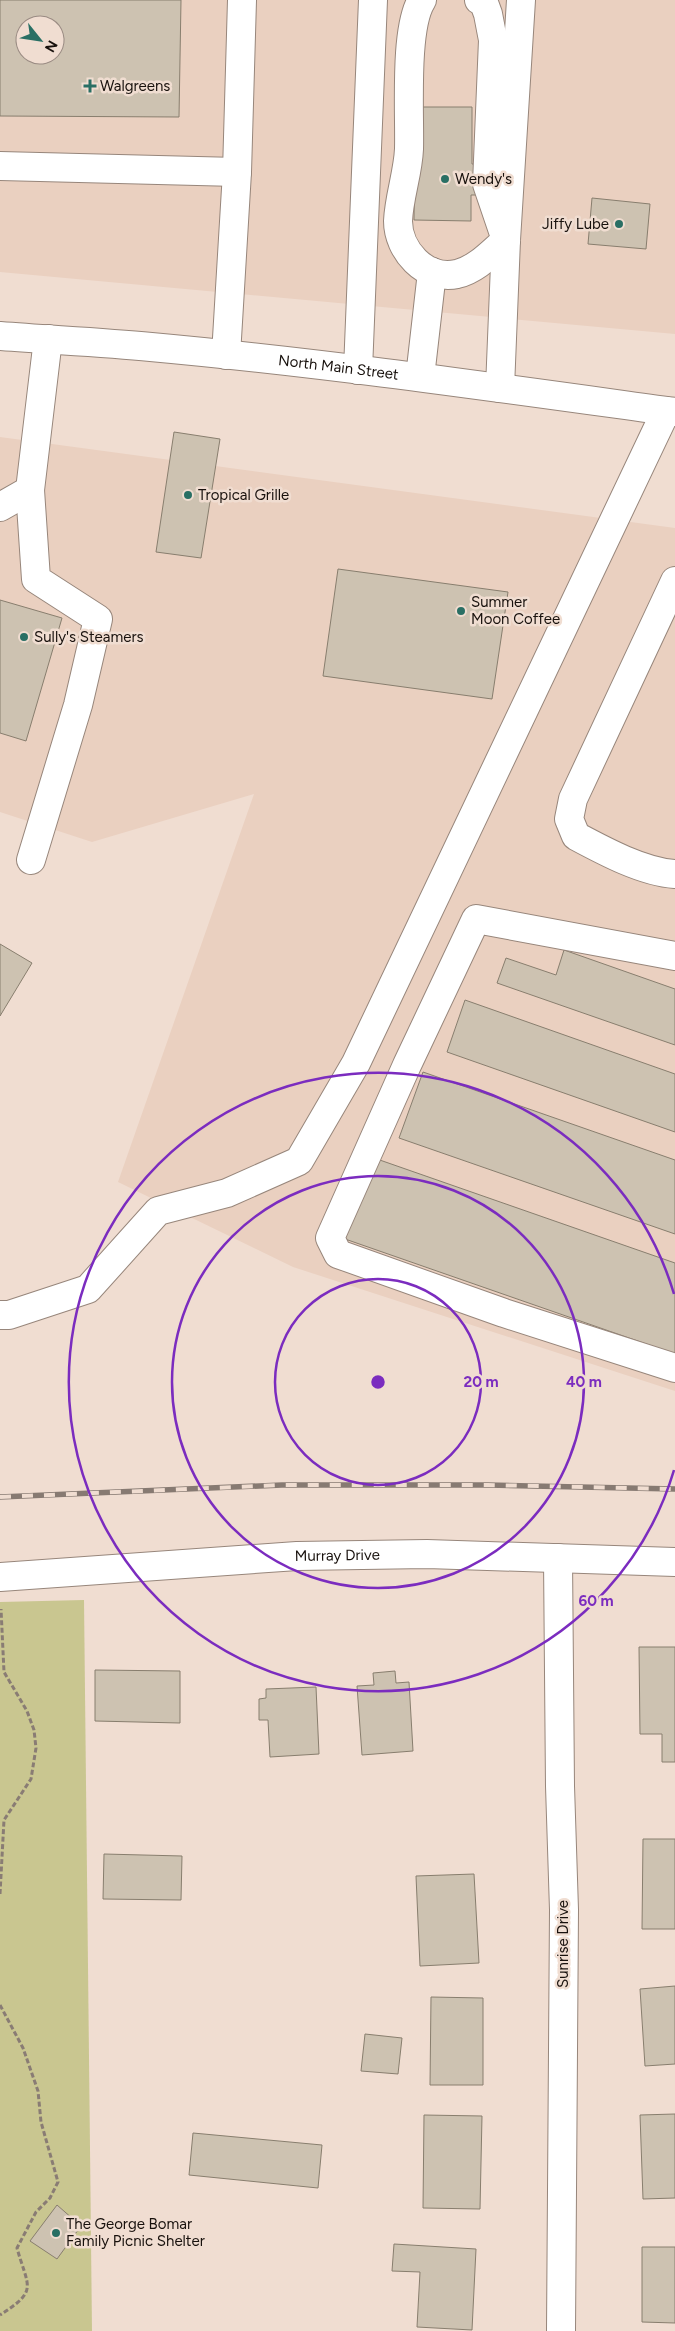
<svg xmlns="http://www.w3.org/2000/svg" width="675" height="2331" font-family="Figtree,sans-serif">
<rect width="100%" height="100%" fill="#f0ddd1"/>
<path fill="#ead0c0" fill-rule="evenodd" d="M0 0H675V334L0 272ZM25 25H55V55H25Z
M0 437 675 528V1391L293 1267 118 1182 254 794 92 842 0 812Z"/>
<path fill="#c9c690" d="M84 1600 92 2331H0V1602Z"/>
<path fill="#cdc2b1" stroke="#887e6e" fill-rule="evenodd" d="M0 0H181L179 117 0 116ZM25 25H55V55H25Z
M415 107H472V164H476V195H471V221L414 220Z
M592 198 650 204 646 249 588 244Z
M174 432 220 439 201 558 156 552Z
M338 569 508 592 492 699 323 676Z
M0 600 62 618 26 741 0 733Z
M0 944 32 963 0 1016Z
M564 950 675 989V1045L497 983 506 958 556 975Z
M465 1000 675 1074V1132L447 1052Z
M423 1072 675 1160V1234L399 1138Z
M374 1158 675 1263V1354L345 1239Z
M639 1647H675V1762H662V1734H640Z
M95 1670 180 1671V1723L95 1721Z
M395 1671 396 1683 409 1682 413 1751 362 1755 357 1686 374 1685 373 1673Z
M316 1687 319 1754 270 1757 268 1720H259V1699L266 1698V1689Z
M643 1839H675V1929H642Z
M104 1854 182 1856 181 1900 103 1899Z
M474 1874 479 1963 420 1966 416 1876Z
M675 1986V2064L645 2066 640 1989Z
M431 1997 483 1998V2085H430Z
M365 2034 402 2038 398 2074 361 2071Z
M675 2114V2198L643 2199 640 2115Z
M424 2115 482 2116 480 2209 423 2208Z
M193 2133 322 2145 318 2188 189 2175Z
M57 2205 81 2226 57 2259 30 2241Z
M394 2244 476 2249 472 2330 417 2327 420 2272 392 2271Z
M642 2247H675V2323L642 2322Z"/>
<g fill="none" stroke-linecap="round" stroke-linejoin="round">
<g stroke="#97867b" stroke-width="30">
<g id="minor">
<path d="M422 0C404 28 410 113 409 149 408 173 399 197 398 221 398 250 425 281 457 274 477 269 491 253 506 240L487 184 493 40 488 14 484 3 479 0"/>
<path d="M0 166 237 172"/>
<path d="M226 355 237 172 242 0"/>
<path d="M358 370 373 0"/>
<path d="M420 377 432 272"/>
<path d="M500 388 506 240 521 0"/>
<path d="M30 490 36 579 98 619 78 705 31 860"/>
<path d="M0 507 30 490 48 339"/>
<path d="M675 581 573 799 569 819 576 836C604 851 643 872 675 874"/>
<path d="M675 956 476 919 407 1065 330 1238 338 1254 504 1313 675 1368"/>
<path d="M0 1315H9L88 1289 158 1211 227 1193 299 1161 356 1063 666 411"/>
<path d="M558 1558 560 1786 564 1910 561 2331"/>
<path id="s1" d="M0 1577 297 1556 427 1554 675 1562"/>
</g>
</g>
<g stroke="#97867b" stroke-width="30">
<g id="major">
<path id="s2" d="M0 336C50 340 101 342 151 347 326 363 500 388 675 412"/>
</g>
</g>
<path stroke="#897c74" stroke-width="3" stroke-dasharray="5 2.5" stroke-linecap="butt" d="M0 1894 4 1820 31 1779 36 1748 34 1730 27 1711 4 1672 1 1609
M0 2005 23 2048 38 2091 41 2122 58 2182 50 2198 36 2212 17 2248C28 2288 39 2290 0 2315"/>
<use href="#minor" stroke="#fff" stroke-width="28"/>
<use href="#major" stroke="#fff" stroke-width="28"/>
<g stroke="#877a72" stroke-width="5.5">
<path id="rail" d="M0 1497 282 1485H488L675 1489"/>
</g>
<use href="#rail" stroke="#f0ddd1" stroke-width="4" stroke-dasharray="11" stroke-linecap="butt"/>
</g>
<g fill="none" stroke="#7b2cbf" stroke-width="2.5">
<circle cx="378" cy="1382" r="103"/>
<circle cx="378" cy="1382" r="206"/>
<path d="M674 1470A309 309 0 1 1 674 1294"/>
</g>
<g fill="#296f64" stroke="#f0ddd1" stroke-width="2">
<path d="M87.5 78.5h5v5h5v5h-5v5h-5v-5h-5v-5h5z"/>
<circle cx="445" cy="179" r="5"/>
<circle cx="619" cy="224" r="5"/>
<circle cx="188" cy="495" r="5"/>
<circle cx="461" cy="611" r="5"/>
<circle cx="24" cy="637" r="5"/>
<circle cx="56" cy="2233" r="5"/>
</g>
<g text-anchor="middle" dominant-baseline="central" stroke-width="5" stroke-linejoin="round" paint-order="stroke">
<g font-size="15" fill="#18110d" stroke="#f0ddd1" text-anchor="start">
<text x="100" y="86">Walgreens</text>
<text x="455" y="179">Wendy's</text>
<text x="609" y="224" text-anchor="end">Jiffy Lube</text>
<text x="198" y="495">Tropical Grille</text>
<text x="471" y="602">Summer<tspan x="471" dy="17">Moon Coffee</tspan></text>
<text x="34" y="637">Sully's Steamers</text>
<text x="66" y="2224">The George Bomar<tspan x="66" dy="17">Family Picnic Shelter</tspan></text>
</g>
<g font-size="15" fill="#18110d" stroke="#f0ddd1">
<text stroke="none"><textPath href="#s2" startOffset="340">North Main Street</textPath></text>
<text stroke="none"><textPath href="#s1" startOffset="338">Murray Drive</textPath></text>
<text transform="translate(563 1944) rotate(-90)">Sunrise Drive</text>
</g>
</g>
<circle cx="378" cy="1382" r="8" fill="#7b2cbf" stroke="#f0ddd1" stroke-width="2.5"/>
<g font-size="15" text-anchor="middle" font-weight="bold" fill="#7b2cbf" stroke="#f0ddd1" stroke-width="5" stroke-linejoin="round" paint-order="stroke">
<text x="481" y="1387">20 m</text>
<text x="584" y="1387">40 m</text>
<text x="596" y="1606">60 m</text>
</g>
<g transform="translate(40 40) rotate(120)"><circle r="24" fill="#f0ddd1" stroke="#9a8b83"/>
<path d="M0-4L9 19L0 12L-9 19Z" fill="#296f64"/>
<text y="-8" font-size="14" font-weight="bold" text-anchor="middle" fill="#18110d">N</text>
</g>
</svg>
